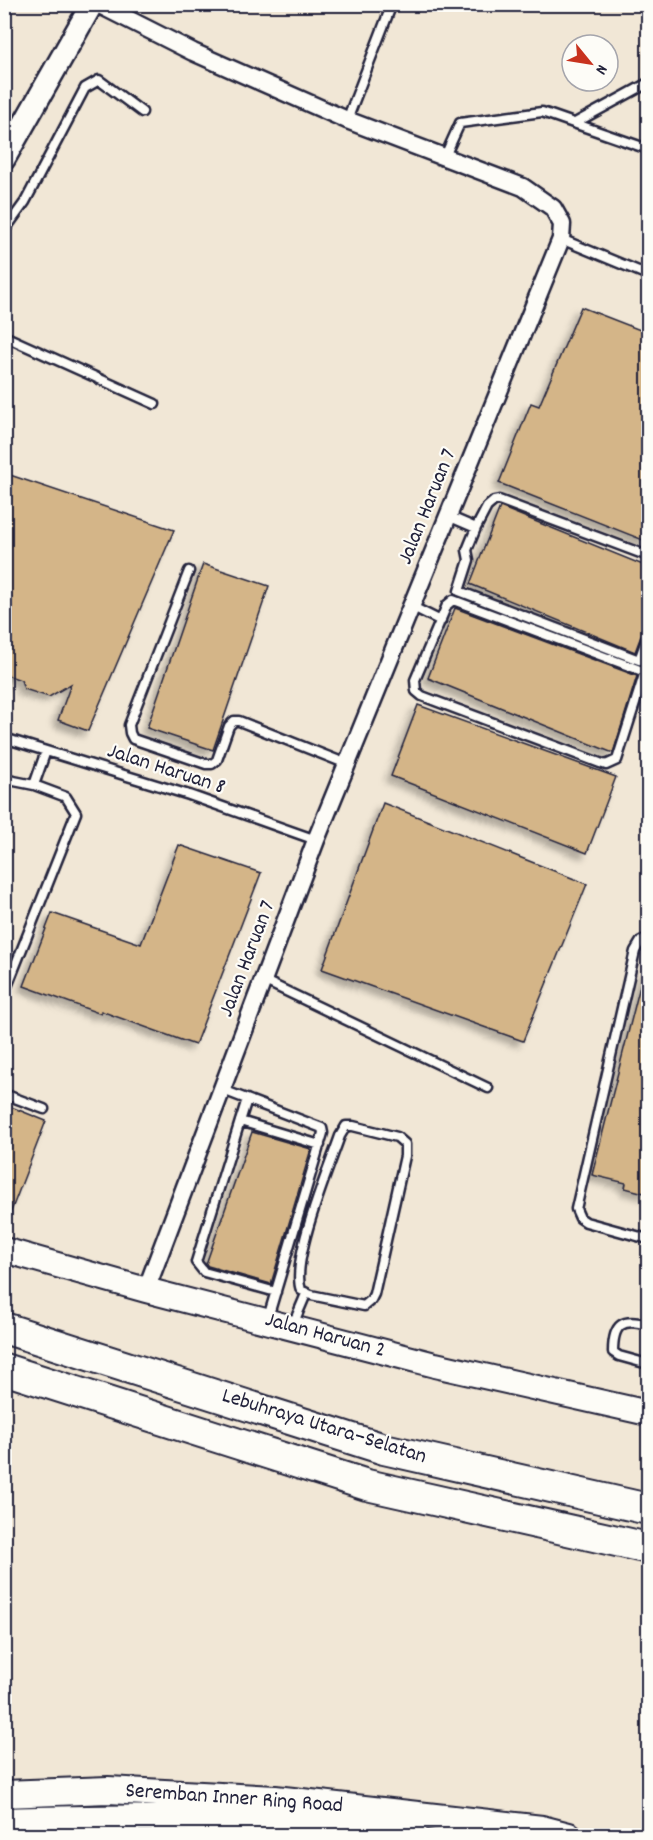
<svg xmlns="http://www.w3.org/2000/svg" width="653" height="1840" font-family="Dekko,sans-serif">
<defs>
<filter id="shadow"><feDropShadow dx="-5.5" dy="5.5" stdDeviation="3" flood-color="#0004"/></filter>
</defs>
<rect width="100%" height="100%" fill="#f1e7d6"/>
<filter id="ink" filterUnits="userSpaceOnUse"><feTurbulence type="fractalNoise" baseFrequency=".0167" numOctaves="2"/><feDisplacementMap in="SourceGraphic" scale="12" xChannelSelector="R" yChannelSelector="G"/><feConvolveMatrix kernelMatrix="1 2 1 2 8 2 1 2 1" color-interpolation-filters="sRGB"/></filter>
<g filter="url(#ink)">
<path fill="#d4b588" stroke="#22223b" stroke-width="1.5" filter="url(#shadow)" d="M581 307 648 333V542L499 483 531 403 539 406Z
M4 473 174 530 88 731 58 720 71 684 49 697 24 689 21 680 4 674Z
M500 507 648 567V617L635 652 470 584Z
M203 564 269 586 213 750 147 728Z
M455 608 637 676 613 753 428 678Z
M418 705 616 777 587 853 391 776Z
M383 803 587 884 523 1041 322 969Z
M179 845 261 873 195 1045 101 1011V1014L24 986 52 913 141 944Z
M644 970H648V1194L625 1188 626 1183 592 1175Z
M4 1104 46 1121 5 1227H4Z
M252 1132 311 1149 271 1284 208 1266 206 1264Z"/>
<g fill="none" stroke-linecap="round" stroke-linejoin="round">
<g stroke="#22223b" stroke-width="13">
<path id="service" d="M347 120 392 4
M575 123 648 83
M445 156 460 123 542 112 648 149
M4 231 25 202 85 88 99 80 142 112
M561 239 648 275
M4 336 155 404
M448 516 476 528
M648 556 499 500 494 501 487 507 476 528 467 550 469 560 459 591 639 660 648 635
M189 571 129 725 130 733 133 739 206 764H212L217 760 229 726 234 721H239L347 764
M453 600 645 672 617 760 606 765 600 763 422 696 416 691 415 680 447 605Z
M411 606 441 621
M4 738 189 795 316 840
M4 779 34 785
M648 938 641 941 635 951 576 1209 580 1218 586 1222 648 1239
M265 981 488 1088
M4 984H8L76 813 66 797 34 785 46 751
M223 1090 322 1128 323 1133 267 1321
M4 1094 44 1109
M247 1099 196 1262 204 1272 276 1292
M240 1121 320 1145
M346 1126H353L397 1137 405 1144V1156L374 1294 371 1300 364 1306 311 1295 301 1290C290 1261 329 1168 340 1136Z
M648 1325C623 1318 613 1323 613 1352L619 1356 648 1364
M292 1327 306 1294"/>
</g>
<g stroke="#22223b" stroke-width="21">
<path id="minor" d="M98 4 193 52 347 120 523 187 553 208 562 224 561 239 316 840 146 1290"/>
</g>
<g stroke="#22223b" stroke-width="26">
<path id="tertiary" d="M4 159 92 4"/>
</g>
<g stroke="#22223b" stroke-width="28">
<path id="secondary" d="M4 1250 146 1290 435 1365 648 1413"/>
</g>
<g stroke="#22223b" stroke-width="30">
<path id="primary" d="M4 1794 108 1790 275 1799 542 1829 569 1836
M4 1821C142 1816 279 1817 415 1836"/>
</g>
<g stroke="#22223b" stroke-width="34">
<path id="motorway" d="M4 1328 384 1449 648 1509
M4 1369 367 1485 648 1548"/>
</g>
<use href="#service" stroke="#fdfcf7" stroke-width="8"/>
<use href="#minor" stroke="#fdfcf7" stroke-width="16"/>
<use href="#tertiary" stroke="#fdfcf7" stroke-width="21"/>
<use href="#secondary" stroke="#fdfcf7" stroke-width="24"/>
<use href="#primary" stroke="#fdfcf7" stroke-width="26"/>
<use href="#motorway" stroke="#fdfcf7" stroke-width="30"/>
</g>
</g>
<g text-anchor="middle" dominant-baseline="central" stroke-width="4.5" stroke-linejoin="round" paint-order="stroke">
<g font-size="22" fill="#22223b" stroke="#fdfcf7">
<text transform="translate(428 507) rotate(-68)">Jalan Haruan 7</text>
<text transform="translate(166 770) rotate(18)">Jalan Haruan 8</text>
<text transform="translate(248 959) rotate(-69)">Jalan Haruan 7</text>
<text transform="translate(325 1336) rotate(15)">Jalan Haruan 2</text>
<text transform="translate(324 1427) rotate(17)">Lebuhraya Utara–Selatan</text>
<text transform="translate(234 1799) rotate(4)">Seremban Inner Ring Road</text>
</g>
</g>
<rect width="653" height="1840" fill="none" stroke="#fdfcf7" stroke-width="24"/>
<rect x="12" y="12" width="629" height="1816" fill="none" stroke="#22223b" stroke-width="2" filter="url(#ink)"/>
<g transform="translate(590 63) rotate(120)"><circle r="28" fill="#fdfcf7" stroke="#a5a5ac" stroke-width="1.5"/>
<path d="M0-4.5L10 22L0 15L-10 22Z" fill="#c8321e"/>
<text y="-9" font-size="16" font-weight="bold" text-anchor="middle" fill="#22223b">N</text>
</g>
</svg>
